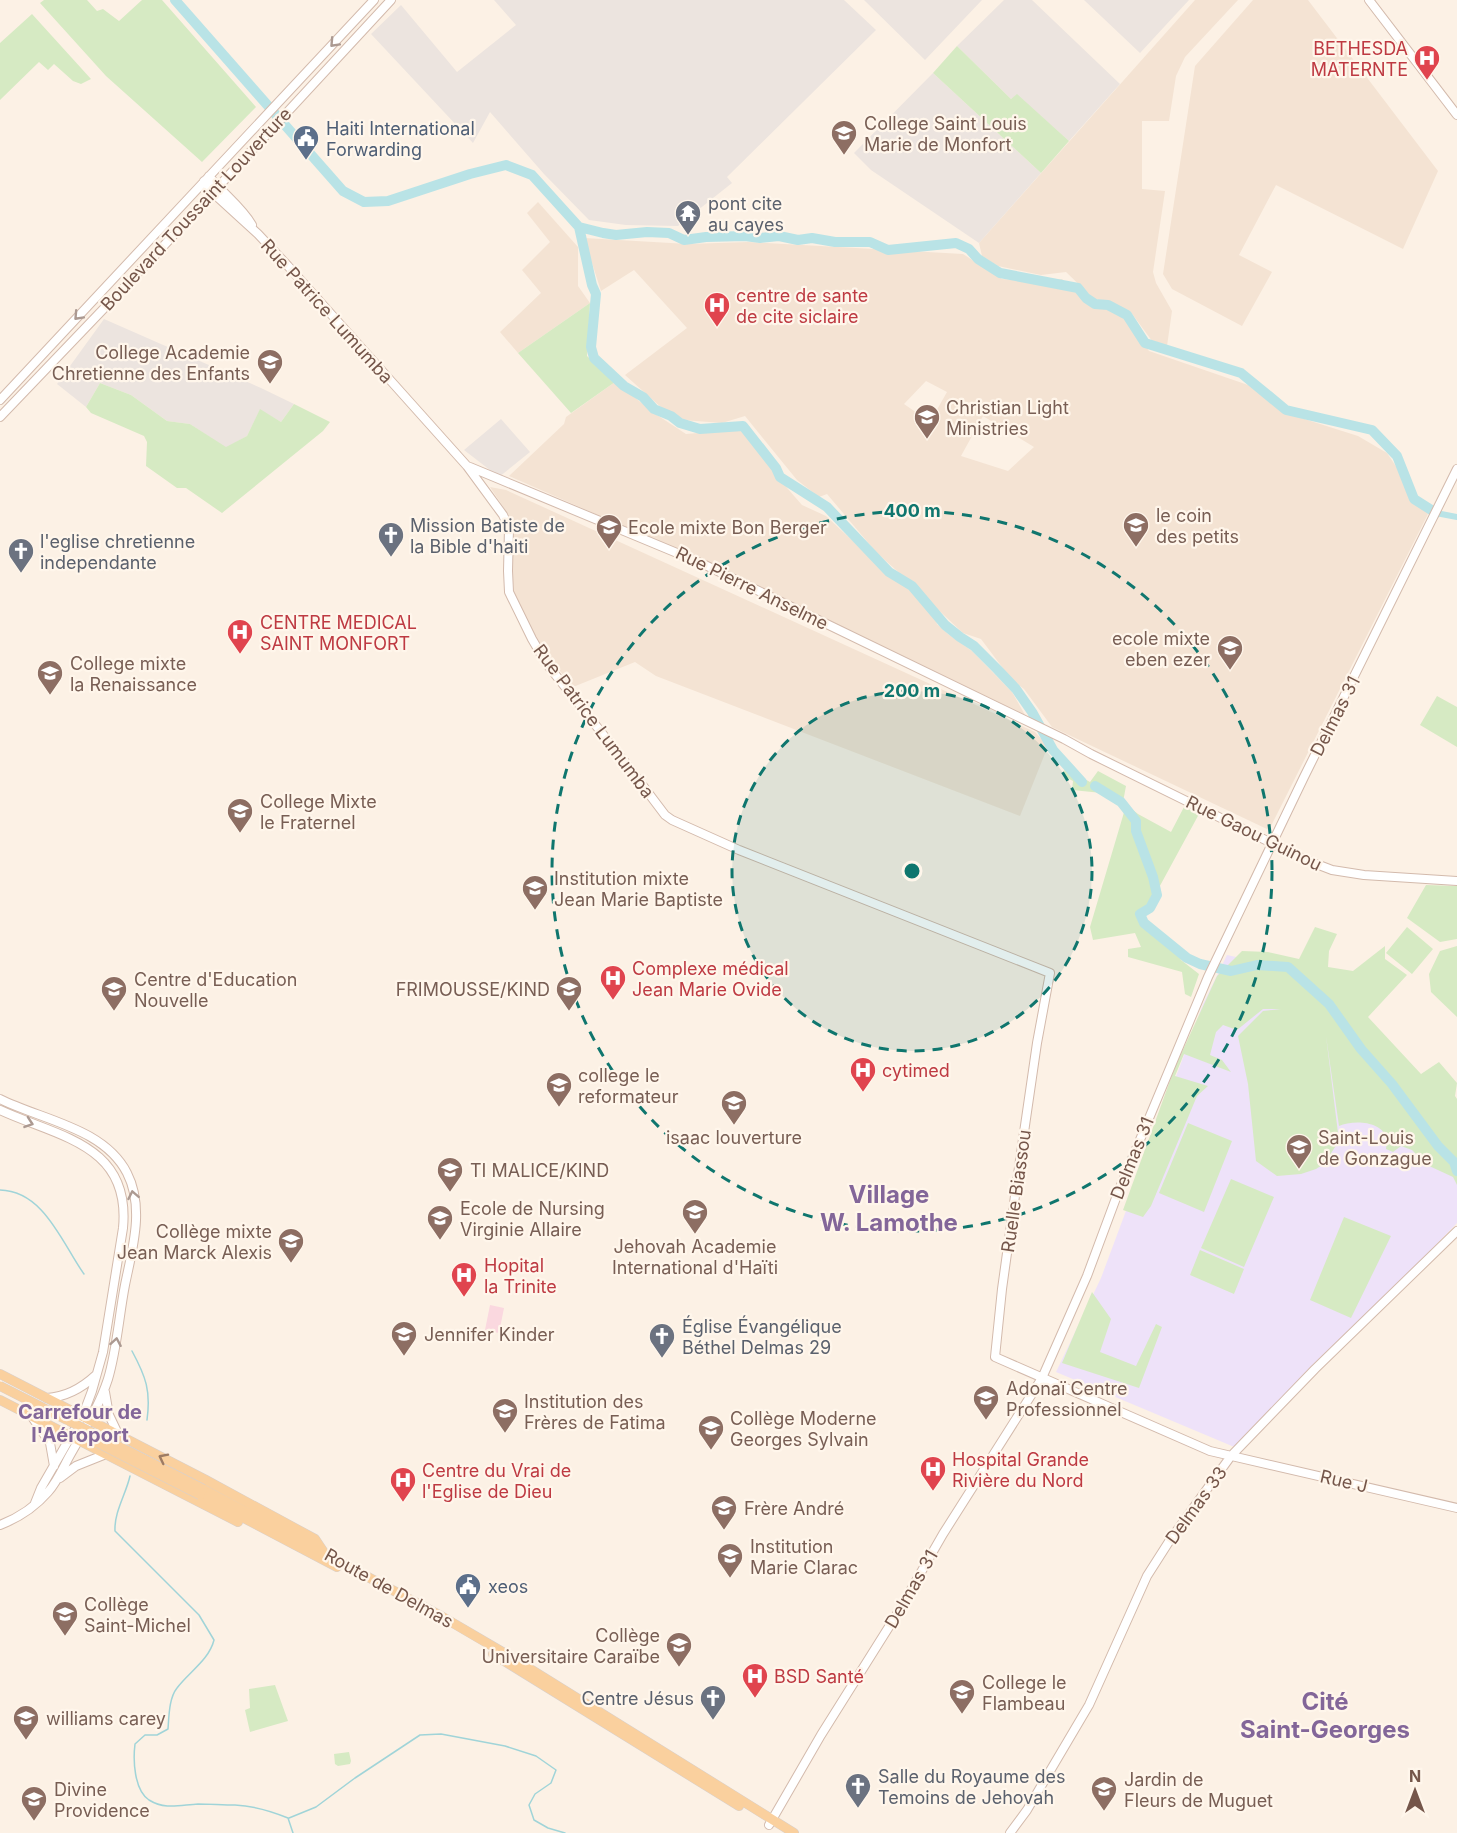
<svg xmlns="http://www.w3.org/2000/svg" width="1457" height="1833" font-family="Inter,sans-serif">
<rect width="100%" height="100%" fill="#fcf1e5"/>
<path fill="#f4e3d3" fill-rule="evenodd" d="M1195 0H1238L1185 57 1176 76 1169 121H1142V189L1165 191 1153 272 1156 283 1172 311 1167 346 1162 349 1155 345 1130 311 1108 301 1094 299 1066 272 1041 275 998 266 982 256 979 243Z
M1253 0H1308L1438 171 1403 249 1276 185 1239 255 1272 272 1242 326 1172 289 1163 274 1195 66Z
M538 202 578 247V286L590 303 518 353 500 332 541 293 522 270 550 242 527 213Z
M584 238 688 244 748 242 963 254 1002 279 1043 282 1062 279 1089 304 1108 308 1124 317 1149 351 1251 386 1298 417 1358 436 1387 453 1428 514 1269 830 1052 727 1024 689 1011 679 981 639 963 633 896 570 876 552 827 494 819 497 797 480 745 416 722 423 683 420 663 409 625 375 687 328 634 270 601 291ZM926 381 947 392 930 422 904 404ZM983 416 1034 447 1008 471 961 456Z
M615 382 657 415 686 434 744 429 788 489 802 505 826 516 887 573 908 586 933 612 937 624 948 634 972 651 1012 692 1025 715 730 573 509 476 564 424 566 417Z
M490 487 506 490 1035 732 1048 746 1020 816 656 676 635 662 573 687 538 644 514 592 512 571 514 523Z"/>
<path fill="#ece4df" d="M494 0H844L876 30 727 177 732 183 678 226 626 225 589 220 544 174 490 112 473 143 371 34 401 5 457 72 516 25Z
M864 0H982L925 60Z
M1004 0H1032L1120 84 1069 141 1017 95 1011 99 957 46Z
M1084 0H1189L1140 53Z
M933 73 1041 173 979 243 871 170 854 153Z
M104 319 261 388 294 404 281 422 260 410 247 436 226 448 190 424 167 421 131 395 100 383 86 407 57 384Z
M501 419 530 452 499 477 464 450Z"/>
<path fill="#eee2f9" d="M1227 955 1343 981 1359 1019 1457 1116V1223L1239 1449 1056 1372 1101 1278 1203 1004Z"/>
<path fill="#fad8df" d="M490 1305 504 1308 499 1333 485 1330Z"/>
<path fill="#d6eac3" d="M44 0H87L97 11 103 9 119 21 142 0H162L256 107 202 162 106 76 40 3Z
M32 14 91 79 81 84 73 81 54 64 48 70 39 62 0 100V43Z
M957 46 1011 99 1017 94 1069 141 1041 173 933 73Z
M590 303 587 356 615 382 571 413 518 353Z
M100 383 131 395 167 421 190 424 226 447 247 436 260 409 281 422 294 404 330 422 323 431 222 513 186 488H177L146 466 147 442 144 436 91 413 86 407Z
M1437 696 1457 707V747L1420 725Z
M1065 768 1090 782 1098 771 1126 786 1123 802 1138 814 1171 832 1184 807 1199 814 1149 906 1137 913 1141 924 1163 938 1177 951 1181 960 1199 974 1191 997 1185 994 1182 972 1128 957V949L1141 947 1135 933 1093 940 1090 927 1125 809 1102 793 1072 790 1073 781 1063 776Z
M1426 885 1457 886V939L1440 942 1407 918Z
M1315 927 1337 934 1329 951 1328 967 1353 971 1385 946V959L1407 975 1368 1017 1421 1074 1439 1062 1457 1083 1455 1096 1457 1099V1185L1453 1177 1427 1165 1412 1150 1401 1146 1393 1152 1386 1149C1386 1146 1388 1142 1387 1139 1382 1120 1352 1120 1339 1126L1326 1036 1339 1141 1324 1164 1316 1169 1301 1174 1277 1176 1256 1161 1248 1084 1238 1036 1263 1011 1281 1009H1263L1237 1030 1223 1025 1216 1032 1210 1055 1222 1060 1231 1072 1184 1054 1175 1076 1208 1086 1197 1096 1151 1206 1143 1217 1123 1210 1175 1067 1217 976 1242 951 1268 952 1299 959Z
M1407 927 1433 949 1412 974 1386 953Z
M1457 946V1017L1431 992 1429 974 1440 951Z
M1188 1123 1232 1141 1204 1212 1159 1193Z
M1231 1179 1274 1197 1244 1267 1201 1248Z
M1344 1217 1391 1236 1351 1318 1310 1300Z
M1200 1250 1244 1269 1234 1294 1190 1275Z
M1092 1292 1111 1319 1100 1352 1136 1366 1156 1324 1162 1327 1139 1388 1062 1363Z
M275 1685 288 1721 250 1732 245 1710 250 1708 249 1689Z
M349 1752 351 1761 350 1764 338 1766 335 1764 334 1754Z"/>
<g fill="none" stroke-linecap="round" stroke-linejoin="round">
<path stroke="#a0d4d8" stroke-width="1.5" d="M0 1190C44 1191 62 1243 84 1274
M132 1351C146 1377 151 1391 147 1420
M130 1476C126 1494 114 1512 115 1531L199 1615 214 1640C209 1660 189 1672 177 1688 169 1698 169 1716 168 1729L157 1735H145L135 1744C133 1760 134 1790 149 1800 165 1810 180 1805 198 1804 210 1804 223 1805 235 1805 254 1806 271 1811 288 1818L293 1833
M289 1818 316 1807 355 1778 420 1735 441 1734 505 1746 536 1756 556 1770 551 1783 535 1794 529 1805 534 1820 548 1828 565 1833"/>
<path stroke="#b9e3e6" stroke-width="6" d="M1436 513 1457 517"/>
<path stroke="#b9e3e6" stroke-width="10" d="M175 0 343 191 364 202 388 201 470 174 506 165 532 175 579 227 603 233 616 235 647 232 669 233 684 240 706 237 745 236 760 238 779 236 798 240 812 238 835 242H870L888 250 956 243 969 249 978 259 1000 273 1078 288 1086 298 1095 304 1108 305 1127 315 1145 343 1241 373 1286 410 1372 430 1397 456 1414 499 1436 513
M579 227 592 285 596 294 591 347 594 358 624 386 643 397 654 409 671 416 680 423 700 429 743 426 776 468 780 477 827 507 889 572 912 586 945 625 960 637 974 646 997 669 1016 689 1032 712 1053 750 1082 782
M1095 786 1121 802 1136 821V831L1153 877 1157 895 1150 908 1140 914 1144 923 1187 958 1200 964 1231 971 1257 965 1288 967 1329 1004 1361 1049 1392 1084 1438 1146 1454 1162 1457 1171"/>
<g stroke="#d3baac" stroke-width="10">
<path id="secondary" d="M1369 0 1457 115
M209 176C222 193 241 206 252 225
M204 181 212 192 258 234 288 266 467 466 503 515 509 528 508 571 509 592 532 639 546 663 625 762 665 815 672 820 739 850 1050 973 1037 1043 1021 1153 1002 1289 995 1357 1210 1451 1457 1508
M0 400 374 0
M0 417 157 253 391 0
M470 467 701 563 1064 739 1091 754 1306 860 1332 870 1364 875 1457 881
M0 1099C42 1120 104 1128 127 1173 145 1208 132 1250 125 1285 119 1316 117 1349 108 1379 99 1407 83 1432 69 1457 63 1468 57 1482 48 1492 35 1507 18 1518 0 1525
M0 1110C58 1137 131 1144 123 1228L103 1352 92 1391 83 1415 41 1488 35 1503
M105 1392 109 1415 119 1436
M47 1398C66 1397 82 1388 96 1375
M32 1417 50 1443 54 1466
M60 1478 76 1466 106 1454
M769 1825 821 1735 897 1614 943 1534 1042 1378 1087 1276 1119 1190 1208 977 1304 777 1457 469
M1010 1833 1027 1810 1089 1705 1147 1576 1170 1540 1231 1456 1315 1369 1457 1231"/>
</g>
<g stroke="#d8d0cc" stroke-width="10">
<path id="primary" d="M0 1374 206 1480 315 1539 323 1551
M0 1400 238 1522
M203 1489 441 1616 511 1657 794 1833
M200 1495 337 1567
M493 1654 739 1806"/>
</g>
<use href="#secondary" stroke="#fff" stroke-width="8"/>
<use href="#primary" stroke="#fad09e" stroke-width="9"/>
<g stroke="#d8d0cc" stroke-width="10" stroke-linecap="butt">
<path id="primary-bridge" d="M0 1386 203 1489
M98 1443 200 1495"/>
</g>
<use href="#primary-bridge" stroke="#fad09e" stroke-width="9"/>
</g>
<defs><path id="oneway-chevron" d="M-2-3.5L2.5 0L-2 3.5" fill="none" stroke-width="1.6" stroke-linecap="round" stroke-linejoin="round" transform="scale(1.5)"/></defs>
<g stroke="#ac9a92">
<use href="#oneway-chevron" transform="translate(334 43) rotate(133)"/>
<use href="#oneway-chevron" transform="translate(78 316) rotate(133)"/>
<use href="#oneway-chevron" transform="translate(29 1123) rotate(19)"/>
<use href="#oneway-chevron" transform="translate(133 1195) rotate(-101)"/>
<use href="#oneway-chevron" transform="translate(116 1342) rotate(-80)"/>
</g>
<use stroke="#9d7b63" href="#oneway-chevron" transform="translate(163 1458) rotate(-153)"/>
<circle cx="912" cy="871" r="180" fill="#0f766e" fill-opacity=".12"/>
<g fill="none" stroke="#0f766e" stroke-width="3" stroke-dasharray="10 8">
<circle cx="912" cy="871" r="180"/>
<circle cx="912" cy="871" r="360"/>
</g>
<defs>
<g id="hospital-pin" transform="scale(1.35)"><path d="M0 17L-7.5 6A9.5 9.5 0 1 1 7.5 6Z" fill="#e0444e" stroke="#fff6eb"/><path d="M-5-5h3v3.5h4V-5h3V5h-3V1.5h-4V5h-3Z" fill="#fff"/></g>
<g id="school-pin" transform="scale(1.35)"><path d="M0 17L-7.5 6A9.5 9.5 0 1 1 7.5 6Z" fill="#8d6e63" stroke="#fff6eb"/><path d="M0-5L7-2L0 1L-7-2ZM-4 1L0 2.5L4 1V4Q0 6-4 4Z" fill="#fff"/></g>
<g id="civic-pin" transform="scale(1.35)"><path d="M0 17L-7.5 6A9.5 9.5 0 1 1 7.5 6Z" fill="#5c6f8a" stroke="#fff6eb"/><path d="M-.6-6.5H3V-4.5H.6V-3L4-1V1h2V6H-6V1h2V-1L-.6-3ZM-1.2 2.5V6h2.4V2.5Z" fill="#fff"/></g>
<g id="temple-pin" transform="scale(1.35)"><path d="M0 17L-7.5 6A9.5 9.5 0 1 1 7.5 6Z" fill="#6b7280" stroke="#fff6eb"/><path d="M0-6L5-2H3V0L6.5 2.5H4V6H1.5V3h-3V6H-4V2.5H-6.5L-3 0V-2H-5Z" fill="#fff"/></g>
<g id="church-pin" transform="scale(1.35)"><path d="M0 17L-7.5 6A9.5 9.5 0 1 1 7.5 6Z" fill="#6b7280" stroke="#fff6eb"/><path d="M-1.2-6h2.4v3.5h3.3v2.4h-3.3V6h-2.4V-.1h-3.3v-2.4h3.3Z" fill="#fff"/></g>
<g id="university-pin" transform="scale(1.35)"><path d="M0 17L-7.5 6A9.5 9.5 0 1 1 7.5 6Z" fill="#8d6e63" stroke="#fff6eb"/><path d="M0-5L7-2L0 1L-7-2ZM-4 1L0 2.5L4 1V4Q0 6-4 4Z" fill="#fff"/></g>
</defs>
<g fill-rule="evenodd">
<use href="#hospital-pin" x="1427" y="58"/>
<use href="#school-pin" x="844" y="133"/>
<use href="#civic-pin" x="306" y="138"/>
<use href="#temple-pin" x="688" y="213"/>
<use href="#hospital-pin" x="717" y="305"/>
<use href="#school-pin" x="270" y="362"/>
<use href="#school-pin" x="927" y="417"/>
<use href="#school-pin" x="1136" y="525"/>
<use href="#school-pin" x="609" y="527"/>
<use href="#church-pin" x="391" y="535"/>
<use href="#church-pin" x="21" y="551"/>
<use href="#hospital-pin" x="240" y="632"/>
<use href="#school-pin" x="1230" y="648"/>
<use href="#school-pin" x="50" y="673"/>
<use href="#school-pin" x="240" y="811"/>
<use href="#school-pin" x="535" y="888"/>
<use href="#hospital-pin" x="613" y="978"/>
<use href="#school-pin" x="114" y="989"/>
<use href="#school-pin" x="569" y="989"/>
<use href="#hospital-pin" x="863" y="1070"/>
<use href="#school-pin" x="559" y="1085"/>
<use href="#school-pin" x="734" y="1103"/>
<use href="#school-pin" x="1299" y="1147"/>
<use href="#school-pin" x="450" y="1170"/>
<use href="#school-pin" x="695" y="1212"/>
<use href="#university-pin" x="440" y="1218"/>
<use href="#school-pin" x="291" y="1241"/>
<use href="#hospital-pin" x="464" y="1275"/>
<use href="#school-pin" x="404" y="1334"/>
<use href="#church-pin" x="662" y="1336"/>
<use href="#university-pin" x="986" y="1398"/>
<use href="#school-pin" x="505" y="1411"/>
<use href="#school-pin" x="711" y="1428"/>
<use href="#hospital-pin" x="933" y="1469"/>
<use href="#hospital-pin" x="403" y="1480"/>
<use href="#school-pin" x="724" y="1508"/>
<use href="#school-pin" x="730" y="1556"/>
<use href="#civic-pin" x="468" y="1586"/>
<use href="#school-pin" x="65" y="1614"/>
<use href="#school-pin" x="679" y="1645"/>
<use href="#hospital-pin" x="755" y="1676"/>
<use href="#school-pin" x="962" y="1692"/>
<use href="#church-pin" x="713" y="1698"/>
<use href="#school-pin" x="26" y="1718"/>
<use href="#church-pin" x="858" y="1786"/>
<use href="#school-pin" x="1104" y="1789"/>
<use href="#school-pin" x="34" y="1799"/>
</g>
<g text-anchor="middle" dominant-baseline="central" stroke-width="4.5" stroke-linejoin="round" paint-order="stroke">
<g font-size="18" fill="#be3a42" stroke="#fff6eb" text-anchor="start">
<text x="1408" y="48" text-anchor="end">BETHESDA<tspan x="1408" dy="21">MATERNTE</tspan></text>
<text x="736" y="295">centre de sante<tspan x="736" dy="21">de cite siclaire</tspan></text>
<text x="260" y="622">CENTRE MEDICAL<tspan x="260" dy="21">SAINT MONFORT</tspan></text>
<text x="632" y="968">Complexe médical<tspan x="632" dy="21">Jean Marie Ovide</tspan></text>
<text x="882" y="1070">cytimed</text>
<text x="484" y="1265">Hopital<tspan x="484" dy="21">la Trinite</tspan></text>
<text x="952" y="1459">Hospital Grande<tspan x="952" dy="21">Rivière du Nord</tspan></text>
<text x="422" y="1470">Centre du Vrai de<tspan x="422" dy="21">l'Eglise de Dieu</tspan></text>
<text x="774" y="1676">BSD Santé</text>
</g>
<g font-size="18" fill="#785e54" stroke="#fff6eb" text-anchor="start">
<text x="864" y="123">College Saint Louis<tspan x="864" dy="21">Marie de Monfort</tspan></text>
<text x="250" y="352" text-anchor="end">College Academie<tspan x="250" dy="21">Chretienne des Enfants</tspan></text>
<text x="946" y="407">Christian Light<tspan x="946" dy="21">Ministries</tspan></text>
<text x="1156" y="515">le coin<tspan x="1156" dy="21">des petits</tspan></text>
<text x="628" y="527">Ecole mixte Bon Berger</text>
<text x="1210" y="638" text-anchor="end">ecole mixte<tspan x="1210" dy="21">eben ezer</tspan></text>
<text x="70" y="663">College mixte<tspan x="70" dy="21">la Renaissance</tspan></text>
<text x="260" y="801">College Mixte<tspan x="260" dy="21">le Fraternel</tspan></text>
<text x="554" y="878">Institution mixte<tspan x="554" dy="21">Jean Marie Baptiste</tspan></text>
<text x="134" y="979">Centre d'Education<tspan x="134" dy="21">Nouvelle</tspan></text>
<text x="550" y="989" text-anchor="end">FRIMOUSSE/KIND</text>
<text x="578" y="1075">college le<tspan x="578" dy="21">reformateur</tspan></text>
<text x="734" y="1137" text-anchor="middle">isaac louverture</text>
<text x="1318" y="1137">Saint-Louis<tspan x="1318" dy="21">de Gonzague</tspan></text>
<text x="470" y="1170">TI MALICE/KIND</text>
<text x="460" y="1208">Ecole de Nursing<tspan x="460" dy="21">Virginie Allaire</tspan></text>
<text x="272" y="1231" text-anchor="end">Collège mixte<tspan x="272" dy="21">Jean Marck Alexis</tspan></text>
<text x="695" y="1246" text-anchor="middle">Jehovah Academie<tspan x="695" dy="21">International d'Haïti</tspan></text>
<text x="424" y="1334">Jennifer Kinder</text>
<text x="1006" y="1388">Adonaï Centre<tspan x="1006" dy="21">Professionnel</tspan></text>
<text x="524" y="1401">Institution des<tspan x="524" dy="21">Frères de Fatima</tspan></text>
<text x="730" y="1418">Collège Moderne<tspan x="730" dy="21">Georges Sylvain</tspan></text>
<text x="744" y="1508">Frère André</text>
<text x="750" y="1546">Institution<tspan x="750" dy="21">Marie Clarac</tspan></text>
<text x="84" y="1604">Collège<tspan x="84" dy="21">Saint-Michel</tspan></text>
<text x="660" y="1635" text-anchor="end">Collège<tspan x="660" dy="21">Universitaire Caraïbe</tspan></text>
<text x="982" y="1682">College le<tspan x="982" dy="21">Flambeau</tspan></text>
<text x="46" y="1718">williams carey</text>
<text x="1124" y="1779">Jardin de<tspan x="1124" dy="21">Fleurs de Muguet</tspan></text>
<text x="54" y="1789">Divine<tspan x="54" dy="21">Providence</tspan></text>
</g>
<g font-size="18" fill="#4e5e75" stroke="#fff6eb" text-anchor="start">
<text x="326" y="128">Haiti International<tspan x="326" dy="21">Forwarding</tspan></text>
<text x="488" y="1586">xeos</text>
</g>
<g font-size="18" fill="#5b616d" stroke="#fff6eb" text-anchor="start">
<text x="708" y="203">pont cite<tspan x="708" dy="21">au cayes</tspan></text>
<text x="410" y="525">Mission Batiste de<tspan x="410" dy="21">la Bible d'haiti</tspan></text>
<text x="40" y="541">l'eglise chretienne<tspan x="40" dy="21">independante</tspan></text>
<text x="682" y="1326">Église Évangélique<tspan x="682" dy="21">Béthel Delmas 29</tspan></text>
<text x="694" y="1698" text-anchor="end">Centre Jésus</text>
<text x="878" y="1776">Salle du Royaume des<tspan x="878" dy="21">Temoins de Jehovah</tspan></text>
</g>
<g font-size="18" fill="#75564a" stroke="#fff6eb">
<text transform="translate(196 209) rotate(-47)">Boulevard Toussaint Louverture</text>
<text transform="translate(327 311) rotate(48)">Rue Patrice Lumumba</text>
<text transform="translate(752 588) rotate(26)">Rue Pierre Anselme</text>
<text transform="translate(1335 716) rotate(-63)">Delmas 31</text>
<text transform="translate(594 721) rotate(53)">Rue Patrice Lumumba</text>
<text transform="translate(1254 833) rotate(26)">Rue Gaou Guinou</text>
<text transform="translate(1132 1158) rotate(-68)">Delmas 31</text>
<text transform="translate(1016 1191) rotate(-82)">Ruelle Biassou</text>
<text transform="translate(1344 1481) rotate(13)">Rue J</text>
<text transform="translate(1196 1505) rotate(-54)">Delmas 33</text>
<text transform="translate(389 1588) rotate(29)">Route de Delmas</text>
<text transform="translate(911 1589) rotate(-60)">Delmas 31</text>
</g>
<g font-size="20" font-weight="bold" fill="#836699" stroke="#fff6eb">
<text x="80" y="1412">Carrefour de<tspan x="80" dy="23">l'Aéroport</tspan></text>
</g>
<g font-size="24" font-weight="bold" fill="#836699" stroke="#fff6eb">
<text x="889" y="1194">Village<tspan x="889" dy="28">W. Lamothe</tspan></text>
<text x="1325" y="1701">Cité<tspan x="1325" dy="28">Saint-Georges</tspan></text>
</g>
</g>
<circle cx="912" cy="871" r="9" fill="#0f766e" stroke="#fff6eb" stroke-width="3"/>
<g font-size="18" text-anchor="middle" font-weight="bold" fill="#0f766e" stroke="#fff6eb" stroke-width="4.5" stroke-linejoin="round" paint-order="stroke">
<text x="912" y="517">400 m</text>
<text x="912" y="697">200 m</text>
</g>
<g transform="translate(1415 1791)" stroke="#fff6eb" stroke-width="4.5" paint-order="stroke">
<path d="M0-4.5L10 22L0 15L-10 22Z" fill="#75564a"/>
<text y="-9" font-size="16" font-weight="bold" text-anchor="middle" fill="#75564a">N</text>
</g>
</svg>
